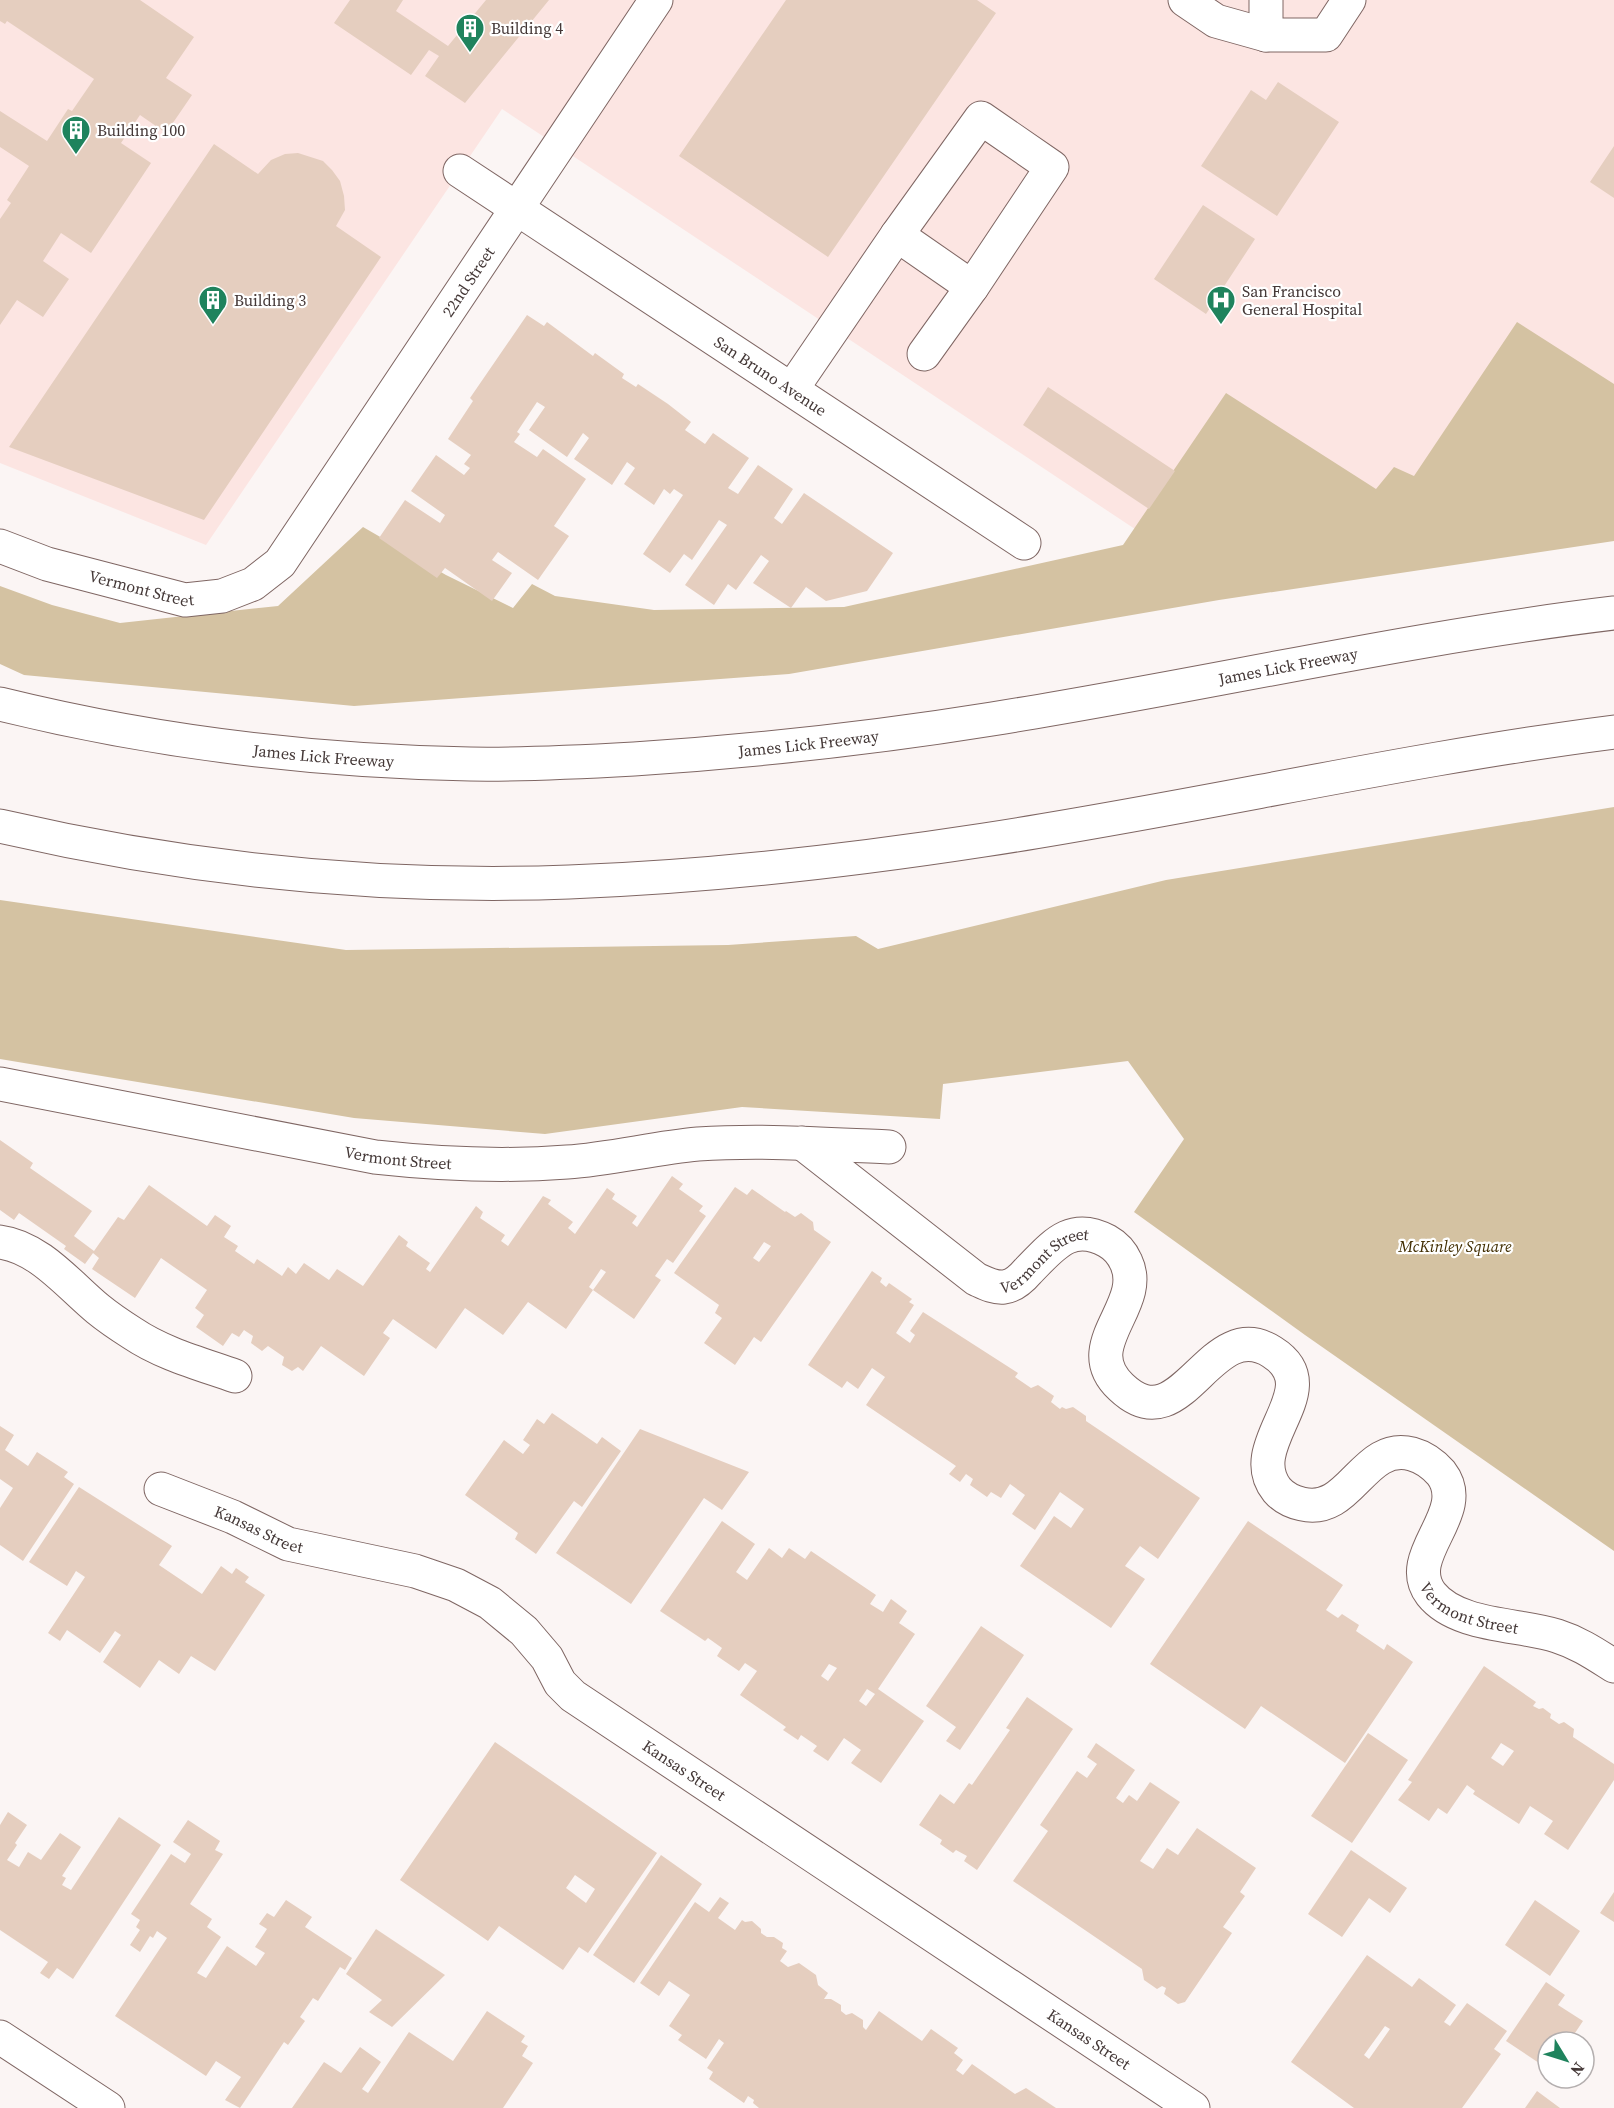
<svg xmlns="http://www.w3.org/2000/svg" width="1614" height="2108" font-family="'Source Serif 4',serif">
<rect width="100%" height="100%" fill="#fbf5f4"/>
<path fill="#fce5e2" d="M0 0H1614V487L1150 539 502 109 206 545 0 463Z"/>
<path fill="#d4c2a2" d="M1517 322 1614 384V541L1219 600 789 674 354 706 24 675 0 664V586L52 605 120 623 278 606 363 527 446 575 513 608 532 584 555 596 654 610 844 607 1123 545 1226 393 1376 489 1394 467 1414 476Z
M1614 807V1551L1305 1335 1134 1212 1184 1139 1128 1061 943 1084 940 1119 742 1107 545 1134 354 1118 0 1059V900L346 950 728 945 856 936 878 949 1166 880Z"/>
<path fill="#e5cebf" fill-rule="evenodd" d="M0 0H140L194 37 166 78 192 95 166 133 140 115 121 143 151 163 91 253 61 233 43 261 69 279 43 317 17 300 0 325V219L11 203 7 200 29 166 0 147V111L47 141 68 109 72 111 94 79 7 21 5 24 0 21Z
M350 0H403L396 11 448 46 486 0H549L465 103 425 76 439 56 429 50 411 75 334 23Z
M786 0H977L996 13 828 257 679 156Z
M1278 82 1339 122 1277 216 1201 166 1251 90 1266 100Z
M214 144 258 174 271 160 285 154 298 153 323 161 332 170 340 181 344 196 345 210 336 226 381 257 204 520 9 447Z
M1614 146V198L1590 182Z
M1203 205 1255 239 1206 314 1154 279Z
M527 315 544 326 547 322 593 356 595 353 624 374 622 378 636 387 638 384 668 404 691 422 685 430 705 444 713 433 749 458 728 488 738 494 758 465 793 489 774 518 782 524 804 493 893 553 867 591 826 601 806 587 791 608 753 583 769 561 761 555 736 590 728 584 714 605 685 585 727 525 719 520 692 560 684 554 670 573 643 554 683 495 674 489 670 494 664 489 654 505 624 484 635 468 627 462 612 485 574 459 589 438 583 433 567 457 529 430 545 407 537 402 517 432 520 434 514 442 537 457 543 449 586 479 554 526 569 536 538 580 498 552 492 560 512 573 492 601 445 568 437 578 379 538 405 500 440 523 445 515 411 491 436 455 464 475 470 468 464 464 471 455 448 439 473 401 470 398Z
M1048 387 1175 471 1149 509 1023 425Z
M0 1140 33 1163 30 1168 92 1211 74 1236 94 1251 118 1217 124 1220 149 1185 207 1226 215 1215 231 1226 224 1237 238 1246 235 1251 254 1264 257 1259 282 1276 288 1267 296 1274 304 1263 329 1280 337 1269 363 1286 399 1235 408 1242 406 1246 430 1263 426 1269 430 1272 476 1206 483 1212 480 1218 505 1235 501 1241 508 1246 543 1196 551 1200 548 1204 573 1222 568 1228 575 1234 607 1188 615 1194 612 1199 637 1216 632 1223 637 1227 672 1176 683 1184 679 1189 703 1206 699 1211 706 1216 673 1263 667 1259 655 1276 661 1280 634 1319 593 1290 606 1272 601 1269 589 1287 593 1290 566 1329 528 1302 503 1335 465 1308 436 1349 393 1319 383 1333 390 1338 364 1376 321 1346 303 1371 298 1367 292 1371 282 1365 284 1357 268 1346 262 1351 251 1343 253 1336 244 1330 239 1337 232 1333 223 1346 196 1327 204 1315 195 1308 207 1290 161 1258 135 1298 92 1269 99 1258 93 1253 85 1264 64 1249 66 1246 19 1213 14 1220 0 1210Z
M735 1187 747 1195 752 1189 785 1212 786 1211 795 1217 801 1213 813 1222 814 1230 831 1242 761 1342 754 1337 735 1365 704 1343 722 1318 715 1313 719 1305 674 1273ZM764 1242 771 1246 759 1262 753 1258Z
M872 1271 882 1278 880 1282 886 1287 889 1283 912 1299 909 1302 914 1305 896 1333 910 1343 915 1335 910 1331 923 1312 1018 1373 1015 1377 1031 1388 1038 1385 1054 1396 1051 1402 1060 1409 1062 1407 1066 1409 1073 1407 1086 1416V1421L1200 1498 1158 1559 1140 1546 1125 1566 1145 1579 1111 1628 1020 1566 1054 1516 1071 1528 1084 1509 1060 1492 1035 1530 1012 1514 1025 1495 1010 1484 1001 1498 991 1492 987 1497 970 1485 973 1479 966 1474 960 1482 949 1474 956 1466 866 1405 885 1377 872 1368 858 1389 847 1381 842 1388 808 1365Z
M552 1413 597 1444 602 1437 621 1451 582 1507 574 1501 536 1554 515 1539 518 1533 465 1495 504 1440 523 1454 530 1445 523 1440 537 1419 544 1424Z
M0 1426 14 1435 5 1450 28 1466 37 1452 68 1472 64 1477 74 1484 23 1561 0 1545V1508L13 1488 0 1479Z
M640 1429 749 1472 722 1510 704 1498 631 1604 556 1553Z
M79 1487 172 1546 159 1565 202 1594 221 1566 232 1574 236 1568 249 1577 245 1582 265 1595 215 1671 191 1656 179 1674 159 1660 140 1688 103 1662 121 1635 115 1631 100 1653 67 1630 60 1641 48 1633 85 1577 76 1571 67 1586 29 1562Z
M722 1521 755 1544 736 1572 747 1580 769 1548 782 1558 789 1548 805 1559 811 1551 876 1595 870 1604 883 1612 891 1599 907 1611 899 1623 915 1634 878 1689 924 1721 881 1783 851 1763 861 1750 844 1738 828 1761 813 1751 817 1746 801 1735 798 1740 783 1730 786 1727 740 1695 757 1671 745 1663 739 1671 717 1656 722 1648 708 1638 705 1641 660 1611ZM829 1664 837 1668 828 1681 821 1676ZM867 1689 875 1694 866 1706 859 1701Z
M1248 1521 1343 1585 1326 1610 1338 1618 1342 1614 1359 1625 1356 1631 1384 1650 1387 1644 1413 1662 1345 1763 1261 1706 1245 1729 1150 1664Z
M981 1626 1024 1655 960 1750 946 1741 956 1727 926 1706Z
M1484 1666 1536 1702 1533 1706 1539 1709 1543 1708 1551 1714 1550 1718 1559 1724 1564 1722 1574 1729 1573 1737 1614 1764V1780L1568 1850 1544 1834 1553 1821 1530 1806 1519 1824 1473 1794 1475 1791 1467 1785 1447 1814 1438 1808 1429 1821 1398 1800 1412 1782 1408 1780ZM1501 1743 1514 1751 1503 1766 1491 1758Z
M1027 1697 1073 1729 977 1870 964 1861 967 1856 956 1850 953 1853 940 1844 942 1840 919 1825 940 1794 954 1804 969 1783 972 1785 1010 1730 1006 1728Z
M1368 1733 1408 1760 1352 1843 1311 1816Z
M495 1742 657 1853 588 1953 579 1947 563 1970 499 1926 488 1941 400 1880ZM575 1875 595 1889 586 1903 566 1888Z
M1096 1743 1135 1770 1116 1798 1123 1803 1129 1795 1137 1801 1150 1782 1180 1802 1140 1861 1153 1869 1167 1848 1178 1855 1197 1828 1256 1868 1240 1892 1245 1896 1223 1927 1232 1933 1185 2002 1178 2004 1164 1994 1166 1988 1162 1986 1157 1989 1144 1980 1142 1969 1013 1881 1048 1831 1040 1825 1077 1771 1087 1778 1097 1764 1087 1757Z
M8 1812 27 1825 15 1843 17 1845 7 1860 19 1867 28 1852 41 1860 60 1833 81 1847 62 1876 66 1878 62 1885 71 1890 119 1817 161 1845 73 1979 57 1968 49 1979 40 1973 48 1962 0 1930V1825Z
M188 1820 220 1841 215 1850 223 1854 190 1904 212 1919 207 1927 221 1937 197 1973 206 1978 227 1946 256 1966 265 1953 255 1947 267 1929 259 1924 267 1913 274 1917 286 1900 312 1917 305 1927 352 1958 345 1970 340 1967 318 2001 313 1998 300 2017 305 2021 288 2045 284 2042 240 2108 225 2100 241 2077 216 2061 206 2076 115 2016 167 1938 157 1931 153 1938 150 1936 140 1952 130 1945 140 1930 136 1927 140 1920 131 1914 171 1854 185 1863 191 1854 173 1842Z
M1351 1850 1407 1888 1390 1913 1369 1898 1342 1937 1308 1914Z
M661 1855 702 1884 634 1983 593 1955Z
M1614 1892V1922L1600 1913Z
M720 1897 729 1903 718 1918 735 1930 742 1920 745 1922 752 1921 761 1929V1933L767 1937H774L783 1943 782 1948 787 1951 780 1961 788 1967 799 1963 816 1975 818 1985 828 1993 824 1999H831L841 2005V2011L846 2015 852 2013 863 2020V2027L866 2030 879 2011 922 2041 931 2029 958 2048 954 2053 963 2060 956 2070 963 2075 972 2064 1015 2094 1026 2088 1056 2108H759L753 2103 754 2100 748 2096 744 2103 709 2079 713 2072 707 2068 724 2043 719 2039 706 2059 678 2040 682 2035 669 2026 690 1995 669 1981 659 1996 640 1983 695 1902 709 1912Z
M1535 1900 1580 1931 1550 1976 1505 1945Z
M376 1929 445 1975 392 2027 369 2012 382 2000 346 1974Z
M1367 1955 1412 1987 1419 1978 1456 2005 1444 2022 1450 2026 1467 2003 1507 2031 1494 2049 1501 2054 1462 2108H1354L1291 2062ZM1385 2026 1390 2029 1369 2059 1364 2055Z
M1546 1982 1565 1995 1558 2005 1583 2021 1569 2042H1548V2069L1506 2041Z
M487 2011 525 2036 521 2042 528 2046 522 2056 533 2063 503 2108H292L324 2062 341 2073 360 2047 381 2062 362 2089 368 2093 409 2032 453 2061Z
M1537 2091 1560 2108H1525Z"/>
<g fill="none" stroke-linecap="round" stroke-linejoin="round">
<g stroke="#7f6663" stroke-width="35">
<g id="minor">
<path d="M1185 0 1216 21 1266 35H1326L1349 0"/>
<path d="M1266 35V0"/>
<path d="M981 118 1052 167 972 287 897 235Z"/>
<path id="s1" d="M460 171 1024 543"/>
<path d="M924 354 972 287"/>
<path d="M792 389 897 235"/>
<path id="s2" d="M0 546 47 564 185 600 222 596 253 584 280 563 656 0"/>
<path id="s3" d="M0 1084 375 1157C439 1164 502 1167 567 1162 611 1159 654 1148 698 1144 761 1140 826 1144 889 1147"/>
<path id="s4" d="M802 1143 976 1279C985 1283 994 1288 1004 1287 1013 1286 1022 1278 1028 1271 1052 1247 1070 1221 1107 1241 1116 1246 1122 1253 1126 1262 1147 1306 1076 1345 1121 1387 1183 1446 1209 1312 1272 1352 1331 1389 1240 1444 1277 1490 1283 1497 1293 1502 1302 1504 1351 1516 1363 1441 1412 1454 1423 1457 1433 1464 1441 1473 1472 1513 1401 1555 1431 1594 1457 1627 1520 1624 1557 1636 1579 1643 1595 1654 1614 1666"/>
<path d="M0 1242C39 1247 69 1285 98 1309 109 1318 121 1326 132 1333 163 1354 201 1364 235 1376"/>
<path id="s5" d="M161 1489 233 1517 288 1544 415 1571 456 1585 490 1603 524 1631 547 1658 560 1683 573 1696 1193 2108"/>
<path d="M0 2037 108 2108"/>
</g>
</g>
<g stroke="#7f6663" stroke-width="35">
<g id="highway">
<path id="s6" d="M0 704C154 742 311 761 470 764 525 765 580 762 634 759 754 751 874 738 992 719 1200 686 1405 638 1614 613"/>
<path d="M0 826C186 869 378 889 569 882 708 877 847 861 984 840 1195 808 1403 759 1614 732"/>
</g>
</g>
<use href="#minor" stroke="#fff" stroke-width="33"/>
<use href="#highway" stroke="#fff" stroke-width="33"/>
</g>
<defs>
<g id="building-pin" transform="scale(1.5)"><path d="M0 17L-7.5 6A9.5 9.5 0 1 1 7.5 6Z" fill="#1f835d" stroke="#fff"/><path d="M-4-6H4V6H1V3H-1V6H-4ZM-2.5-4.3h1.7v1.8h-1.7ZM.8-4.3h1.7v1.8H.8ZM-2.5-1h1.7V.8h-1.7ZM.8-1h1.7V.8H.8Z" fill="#fff"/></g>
<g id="hospital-pin" transform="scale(1.5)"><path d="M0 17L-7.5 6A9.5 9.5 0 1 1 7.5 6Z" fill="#1f835d" stroke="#fff"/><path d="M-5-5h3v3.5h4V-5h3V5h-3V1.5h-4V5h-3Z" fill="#fff"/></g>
</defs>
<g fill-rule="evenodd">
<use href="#building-pin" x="470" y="28"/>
<use href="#building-pin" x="76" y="130"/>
<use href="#building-pin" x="213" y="300"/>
<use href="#hospital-pin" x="1221" y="300"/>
</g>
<g text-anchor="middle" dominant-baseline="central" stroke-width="4.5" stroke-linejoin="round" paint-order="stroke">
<g font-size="16" fill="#443837" stroke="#fff" text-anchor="start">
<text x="491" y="28">Building 4</text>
<text x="97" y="130">Building 100</text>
<text x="1242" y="291">San Francisco<tspan x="1242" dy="18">General Hospital</tspan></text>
<text x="234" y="300">Building 3</text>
</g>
<g font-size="16" fill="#443837" stroke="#fff">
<text stroke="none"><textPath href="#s2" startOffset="636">22nd Street</textPath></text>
<text stroke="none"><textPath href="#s1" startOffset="372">San Bruno Avenue</textPath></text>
<text stroke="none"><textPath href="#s2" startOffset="148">Vermont Street</textPath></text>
<text stroke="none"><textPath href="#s6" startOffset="1300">James Lick Freeway</textPath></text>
<text stroke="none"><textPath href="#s6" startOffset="814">James Lick Freeway</textPath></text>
<text stroke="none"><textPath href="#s6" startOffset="328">James Lick Freeway</textPath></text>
<text stroke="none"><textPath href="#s3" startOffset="405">Vermont Street</textPath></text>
<text stroke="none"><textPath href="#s4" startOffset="300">Vermont Street</textPath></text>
<text stroke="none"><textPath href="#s5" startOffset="106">Kansas Street</textPath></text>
<text stroke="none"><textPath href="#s4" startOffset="1227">Vermont Street</textPath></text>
<text stroke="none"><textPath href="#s5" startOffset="610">Kansas Street</textPath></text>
<text stroke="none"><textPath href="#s5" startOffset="1096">Kansas Street</textPath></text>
</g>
<g font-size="16" font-style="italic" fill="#412d01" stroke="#fff">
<text x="1455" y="1246">McKinley Square</text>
</g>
</g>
<g transform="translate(1566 2060) rotate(128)"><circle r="28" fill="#ffffff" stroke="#b4afaf" stroke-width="1.5"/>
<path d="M0-4.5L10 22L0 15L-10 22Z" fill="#1f835d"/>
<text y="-9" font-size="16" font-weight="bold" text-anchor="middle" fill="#443837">N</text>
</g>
</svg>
